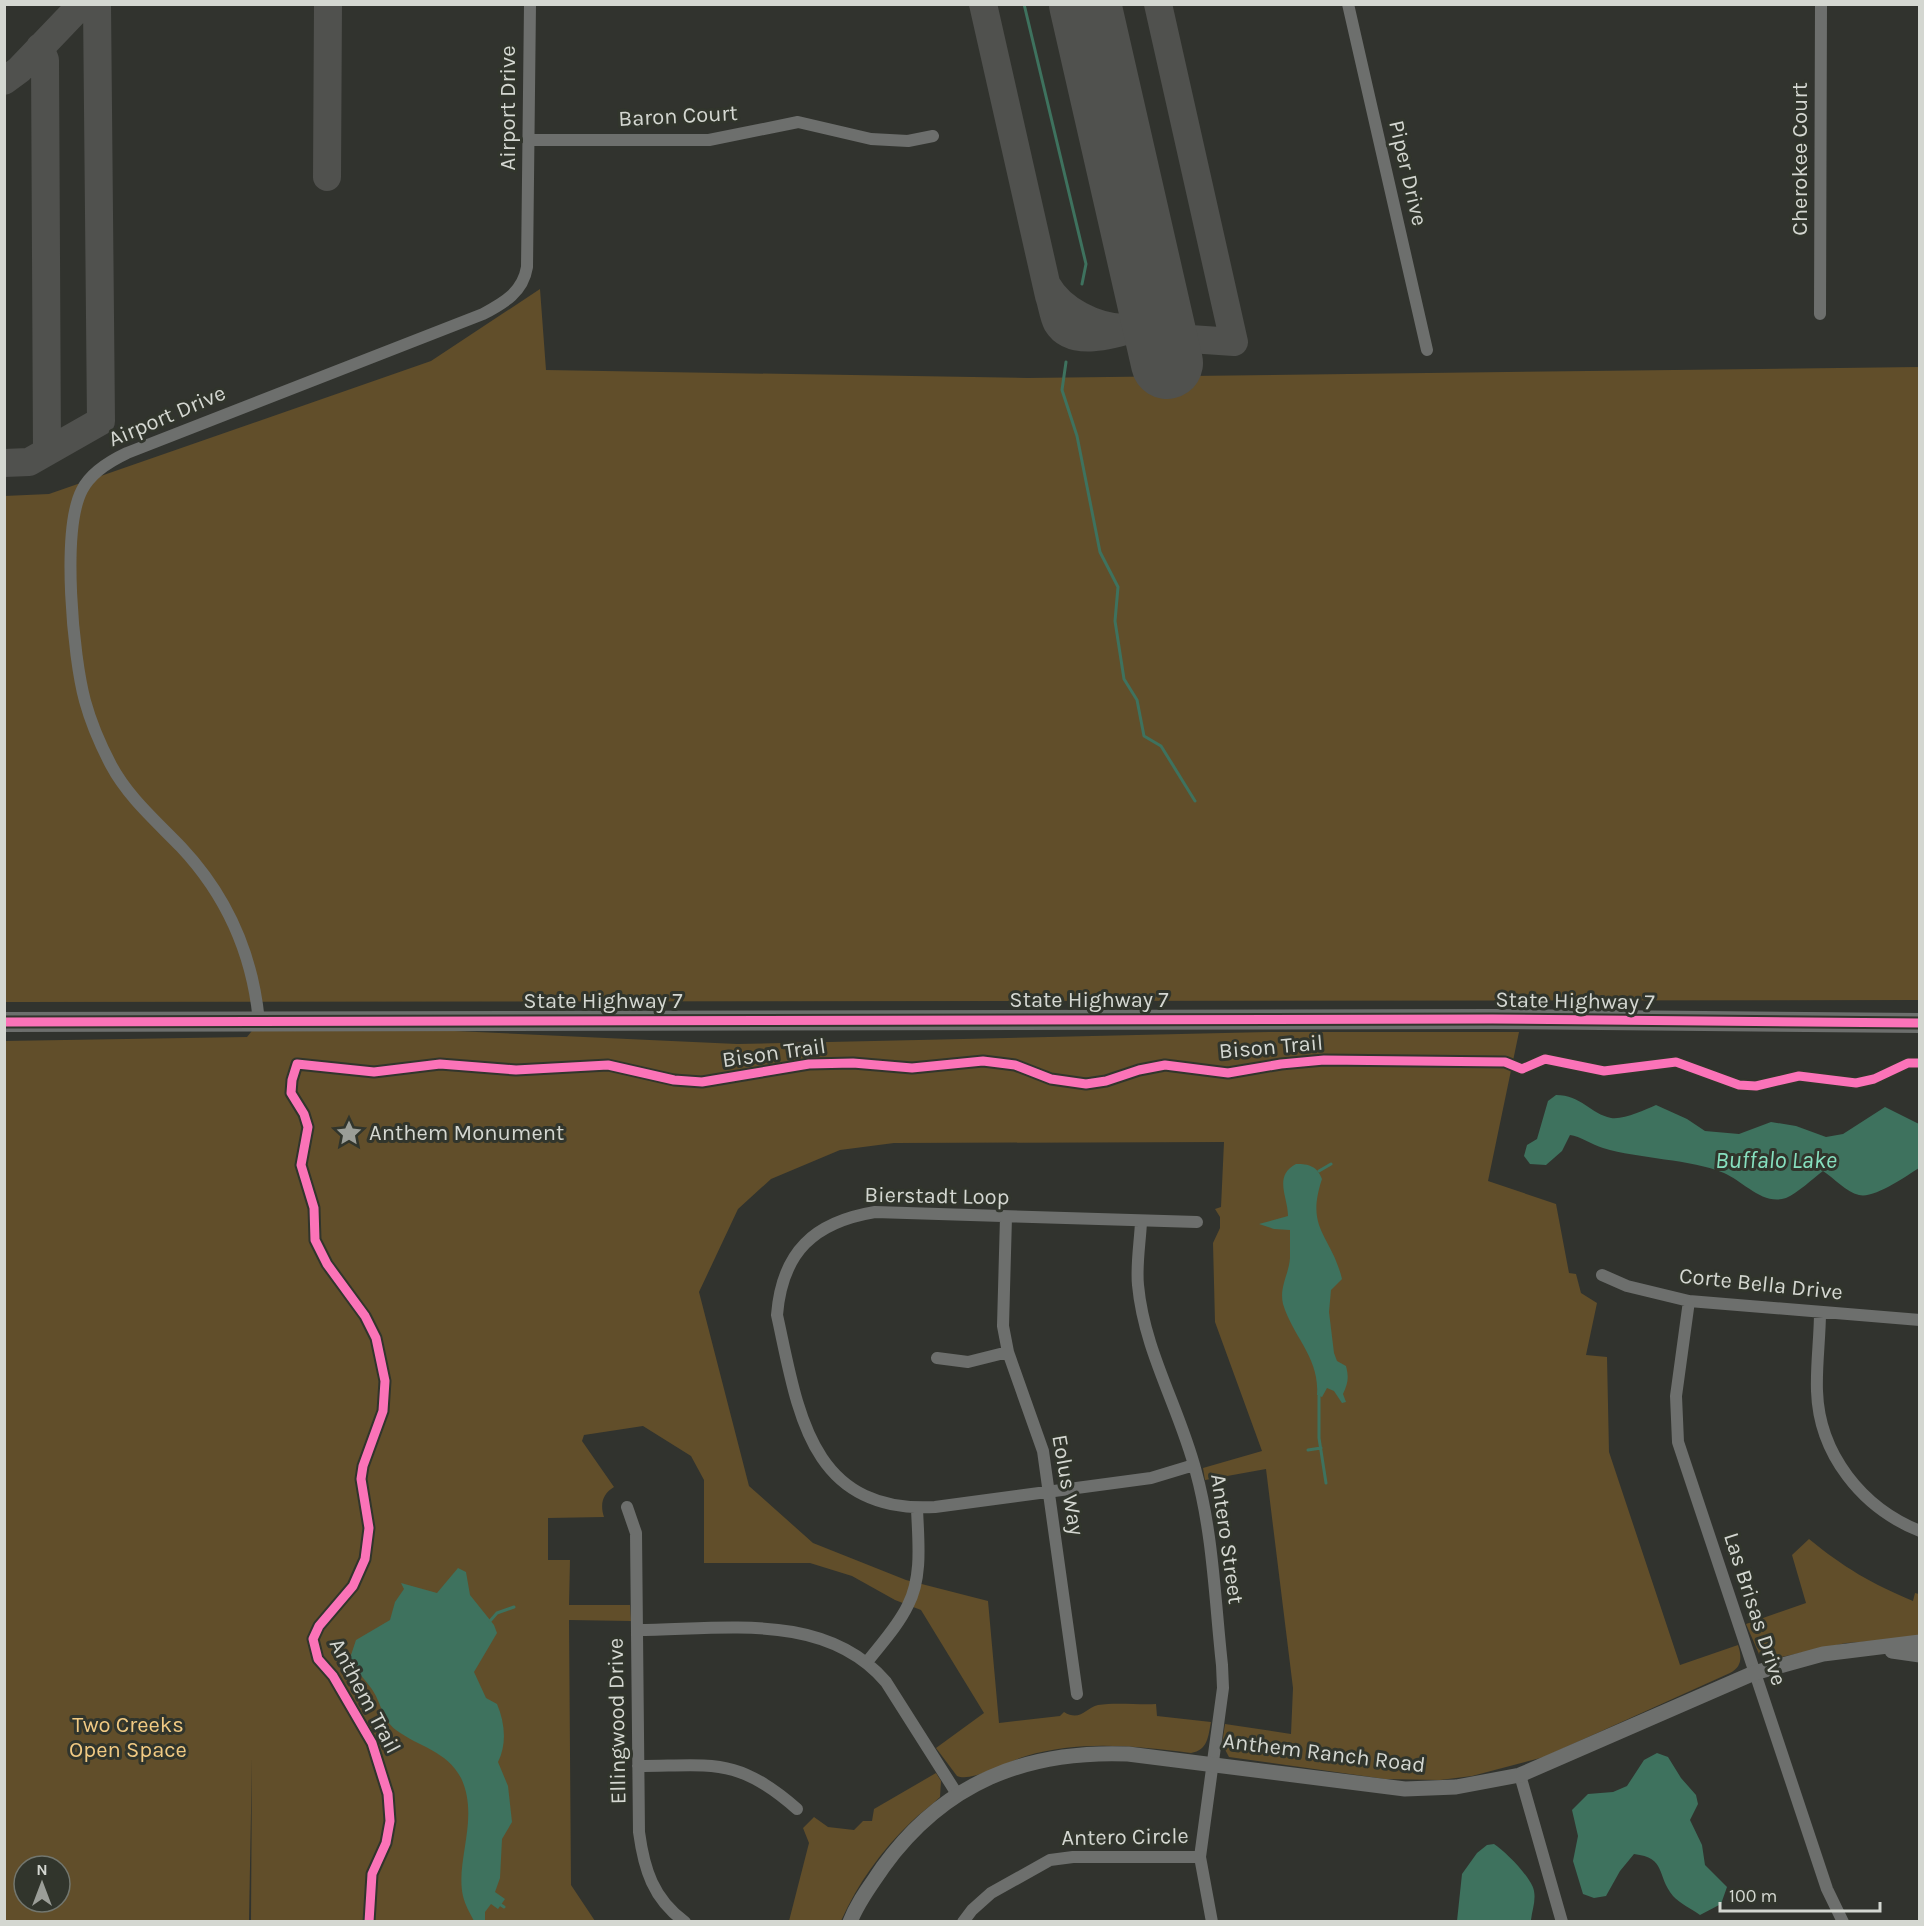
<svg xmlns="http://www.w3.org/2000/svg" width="1924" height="1926" font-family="Karla,sans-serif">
<rect width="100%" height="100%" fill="#31332e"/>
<path fill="#614e2a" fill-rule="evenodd" d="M540 289 546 370 1027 378 1919 367V1000L5 1002 4 496 49 494 431 361Z
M259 1022 737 1044 1268 1032H1519L1488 1181 1556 1204 1569 1273 1576 1274 1581 1293 1597 1303 1586 1355 1607 1357 1609 1452 1680 1665 1738 1645C1742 1657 1742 1667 1730 1673L1544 1757 1472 1776 1440 1780 1385 1779 1229 1757 1222 1744 1225 1724 1291 1734 1293 1688 1266 1469 1205 1480 1203 1468 1262 1451 1215 1322 1213 1243 1220 1228V1217L1215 1209 1221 1207 1224 1142 894 1143 840 1150 771 1179 738 1209 699 1292 749 1486 813 1543 906 1580 988 1601 999 1723 1060 1716 1064 1712C1080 1722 1086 1708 1098 1705 1116 1702 1138 1705 1156 1704L1157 1716 1211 1722C1208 1737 1208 1750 1191 1753 1135 1746 1081 1740 1026 1756 1009 1761 971 1783 957 1776L936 1748 984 1713 921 1610 895 1600 852 1576 810 1563H704V1480L691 1456 643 1426 584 1435 582 1441 614 1487C602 1494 600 1505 604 1517L548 1518V1560H570L569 1605H630L631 1621 569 1620 571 1885 595 1921H251L252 1758 249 1921H5L4 1041 247 1037ZM24 1866H60V1902H24Z
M1809 1539C1843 1567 1872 1584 1913 1601L1915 1593 1919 1594V1638L1846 1643 1772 1659 1759 1654 1746 1624 1806 1603 1792 1555Z
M936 1773 941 1781 940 1797C931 1806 920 1813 911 1822 881 1851 858 1883 841 1921H789L809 1843 803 1828 814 1817 828 1827 854 1830 863 1821H872L874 1809Z"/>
<path fill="#3e725e" d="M1556 1095C1581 1095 1591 1114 1611 1118 1624 1120 1644 1110 1656 1105L1687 1119 1705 1131 1739 1134 1771 1122 1796 1126 1826 1137 1843 1134 1885 1107 1919 1124V1168C1906 1176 1874 1199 1859 1195 1846 1192 1834 1178 1823 1171 1812 1179 1798 1193 1786 1198 1763 1206 1743 1181 1724 1173 1691 1159 1639 1159 1603 1148 1592 1145 1580 1136 1570 1135L1562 1151 1546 1165 1530 1164 1524 1156 1527 1145 1537 1139 1548 1101Z
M1296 1164C1309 1164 1317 1166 1322 1179 1305 1230 1331 1234 1342 1279L1331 1290 1329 1312 1334 1353 1337 1361 1346 1366C1349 1378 1348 1383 1343 1394L1346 1402 1342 1403 1334 1391 1327 1388 1322 1397 1317 1395C1320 1358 1293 1337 1283 1304 1279 1287 1289 1274 1290 1258 1290 1249 1290 1239 1290 1230L1274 1229 1259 1224 1288 1216C1288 1197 1273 1176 1296 1164Z
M458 1568 466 1572 470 1595 494 1625 497 1633 474 1672 486 1698 497 1704C505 1723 507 1744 498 1762L508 1786 512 1822 502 1839 500 1878 495 1892 505 1899 498 1909 491 1904 485 1912V1921H474C470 1913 465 1905 463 1896 455 1861 480 1818 461 1778 447 1751 419 1747 396 1730 382 1720 381 1701 371 1688 363 1677 355 1670 350 1658L356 1640 390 1620 395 1602 404 1589 401 1583 437 1593Z
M1657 1753 1668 1757 1681 1778 1696 1795 1698 1804 1690 1820 1702 1845 1705 1865 1727 1887 1721 1904 1700 1915C1692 1909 1679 1903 1673 1896 1656 1875 1667 1858 1634 1854L1620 1871 1606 1896 1594 1898 1583 1894 1573 1861 1578 1836 1572 1810 1588 1794 1613 1792 1627 1786 1644 1760Z
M1494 1844C1505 1851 1532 1878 1534 1891 1536 1901 1532 1911 1531 1920L1457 1921 1462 1874 1477 1853 1487 1845Z"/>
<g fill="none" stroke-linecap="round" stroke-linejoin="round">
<path stroke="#3e725e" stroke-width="3" d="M1024 4 1086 264 1082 284
M1066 362 1062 390 1077 436 1100 552 1118 587 1115 621 1124 679 1137 700 1144 736 1161 746 1195 801
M1319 1171 1331 1164
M1319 1396V1438L1326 1483
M1308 1450 1321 1448
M490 1621 497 1613 514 1607
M501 1905 504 1907"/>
<path stroke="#50514e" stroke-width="28" d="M983 4 1049 296C1052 304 1053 315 1057 323 1075 353 1131 328 1157 322
M1158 4 1234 342 1161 337
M40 47 45 60 47 452
M4 81 19 70 82 4
M327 177 328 4
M1047 285C1061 310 1095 327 1124 328
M4 463 29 462 101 421 97 4"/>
<path stroke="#50514e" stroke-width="72" d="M1085 4 1167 363"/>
<path stroke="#6d6f6d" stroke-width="12" d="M1348 4 1427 350
M528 140H709L798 122 871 139 908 141 933 136
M1820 314 1821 4
M259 1022C253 956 227 896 181 847 156 821 128 797 111 765 100 744 91 723 85 701 73 657 61 530 82 490 91 472 110 461 127 453L483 314C504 303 523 292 527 267L530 4
M1006 1217 1003 1326 1008 1352 1043 1451 1077 1694
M1141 1222C1140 1243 1136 1265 1138 1285 1144 1351 1180 1409 1196 1472 1213 1534 1215 1602 1222 1665L1223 1688 1200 1857 1212 1922
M1602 1275 1627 1286 1689 1301 1920 1320
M1689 1301 1676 1396 1678 1442 1827 1889 1843 1922
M1820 1312C1820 1338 1816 1365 1817 1391 1819 1454 1862 1508 1920 1531
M937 1358 968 1362 1008 1352
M1194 1465 1151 1478 935 1507C809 1514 798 1410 777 1315 782 1252 814 1222 875 1212L1197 1222
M627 1507 636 1533 639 1832C644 1869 653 1899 685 1922
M637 1630C720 1630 825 1610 886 1682L957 1794
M867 1662C881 1644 898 1626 908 1605 923 1576 918 1539 917 1508
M638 1766C713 1766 737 1756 797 1809
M1520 1775 1562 1922
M963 1922 972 1910 991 1893 1050 1860 1073 1857H1200"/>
<path stroke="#6d6f6d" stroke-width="15" d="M1892 1651 1920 1655
M850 1922C858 1901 871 1885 883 1867 944 1783 1025 1750 1128 1754L1405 1789 1456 1787 1520 1775 1754 1673 1823 1654 1920 1642"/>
<path stroke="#6d6f6d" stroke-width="20" d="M4 1022 1492 1019 1920 1023"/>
<g stroke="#31352c" stroke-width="13">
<path id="cycleway" d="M4 1022 1492 1019 1920 1023
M369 1922 372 1874 386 1843 390 1821 388 1794 372 1743 333 1676 318 1659 313 1639 319 1626 353 1586 365 1559 369 1528 361 1479 363 1466 383 1411 385 1381 376 1338 365 1316 327 1264 315 1240 314 1208 301 1165 308 1127 304 1114 291 1093 292 1080 297 1064 374 1072 440 1064 516 1070 608 1065 674 1080 702 1082 809 1064 853 1063 912 1068 983 1061 1015 1065 1051 1079 1086 1084 1106 1081 1139 1070 1165 1065 1228 1073 1281 1064 1324 1060 1505 1062 1522 1069 1545 1059 1604 1071 1676 1062 1739 1085 1756 1086 1799 1076 1856 1083 1874 1079 1908 1063H1920"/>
</g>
<use href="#cycleway" stroke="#fb73b8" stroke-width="9"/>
</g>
<defs>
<g id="sight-bare" transform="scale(2.07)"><path d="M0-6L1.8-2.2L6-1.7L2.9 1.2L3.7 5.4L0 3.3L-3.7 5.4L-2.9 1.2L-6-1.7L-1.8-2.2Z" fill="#9b9e98" stroke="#31352c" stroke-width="2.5" paint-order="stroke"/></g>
</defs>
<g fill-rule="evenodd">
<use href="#sight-bare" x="349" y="1133"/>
</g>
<g text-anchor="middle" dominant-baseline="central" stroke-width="6" stroke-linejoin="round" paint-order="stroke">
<g font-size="22" fill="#d4d7d1" stroke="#31352c">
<text transform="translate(508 108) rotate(-90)">Airport Drive</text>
<text transform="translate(678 116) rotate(-3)">Baron Court</text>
<text transform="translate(1800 159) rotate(-90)">Cherokee Court</text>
<text transform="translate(1408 173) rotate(77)">Piper Drive</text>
<text transform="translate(167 416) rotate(-23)">Airport Drive</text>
<text x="1089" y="1000">State Highway 7</text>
<text x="603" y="1001">State Highway 7</text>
<text transform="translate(1575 1001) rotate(1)">State Highway 7</text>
<text transform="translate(1271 1047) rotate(-5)">Bison Trail</text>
<text transform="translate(774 1053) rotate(-8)">Bison Trail</text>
<text transform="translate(937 1196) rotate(1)">Bierstadt Loop</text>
<text transform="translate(1761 1284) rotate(6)">Corte Bella Drive</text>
<text transform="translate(1068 1485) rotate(80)">Eolus Way</text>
<text transform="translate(1227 1539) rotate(82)">Antero Street</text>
<text transform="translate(1755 1609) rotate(72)">Las Brisas Drive</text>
<text transform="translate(365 1696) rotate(62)">Anthem Trail</text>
<text transform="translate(617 1721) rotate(-91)">Ellingwood Drive</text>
<text transform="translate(1324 1753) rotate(7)">Anthem Ranch Road</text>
<text transform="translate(1125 1837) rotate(-1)">Antero Circle</text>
</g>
<g font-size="22" fill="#d4d7d1" stroke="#31352c" text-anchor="start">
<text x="369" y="1133">Anthem Monument</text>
</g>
<g font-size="22" fill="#f1ca83" stroke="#31352c">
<text x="128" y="1725">Two Creeks<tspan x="128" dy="25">Open Space</tspan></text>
</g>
<g font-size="24" font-style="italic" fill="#87e0bf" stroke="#31352c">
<text x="1776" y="1160">Buffalo Lake</text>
</g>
</g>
<rect width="1924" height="1926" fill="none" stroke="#d4d7d1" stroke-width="12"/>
<g transform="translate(42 1884)"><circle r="28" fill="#31352c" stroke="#72766e" stroke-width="1.5"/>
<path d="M0-4.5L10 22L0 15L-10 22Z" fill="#9b9e98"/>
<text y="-9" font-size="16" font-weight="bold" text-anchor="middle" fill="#d4d7d1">N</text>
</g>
<path d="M1720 1902v9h160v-9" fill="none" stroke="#d4d7d1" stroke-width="3"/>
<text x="1729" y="1902" font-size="18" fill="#d4d7d1" stroke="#31352c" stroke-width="4.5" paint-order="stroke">100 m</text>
</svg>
